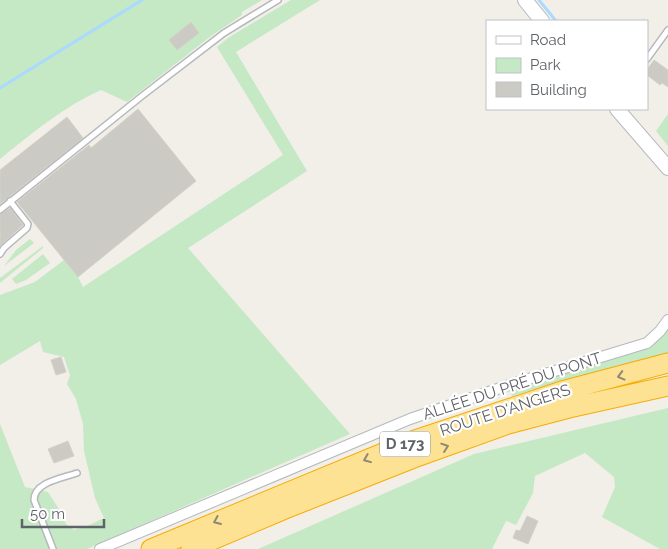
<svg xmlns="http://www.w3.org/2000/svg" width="668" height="549" font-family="Raleway,sans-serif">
<rect width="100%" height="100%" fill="#f1efe8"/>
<path fill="#c5e8c5" d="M0 0H262L242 12V15L211 36 127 102 101 90C63 107 32 133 0 159Z
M291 0H320L236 52 307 171 188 248 350 434 87 549H0V424L25 487 48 492 62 514 66 524 74 530 87 526 104 518 95 498 84 451 83 424 76 399 67 384 70 375 64 357 43 352 40 341 0 365V295L35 282 64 260 78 277 83 287 283 155 217 47 228 38Z
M668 114V146L656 131Z
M30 239 34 243 4 266 16 250Z
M43 246V248L0 283V278Z
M43 254 50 263 26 280 16 284 12 279Z
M668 330V355L566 380 512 396 510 390 604 362 652 346Z
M668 408V549H660L602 517 615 487 614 477 585 453 535 476 533 493 516 525 506 521 492 549H258L474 454Z"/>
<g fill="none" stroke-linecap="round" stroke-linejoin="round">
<path stroke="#aadaff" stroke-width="3" d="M539 0 556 21
M0 88 142 0"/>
</g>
<path fill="#cccac5" stroke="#d6d1c6" d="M191 22 199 33 177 50 169 40Z
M654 60 668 70V87L662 83 660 85 647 75V70Z
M138 109 196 181 78 277 17 202 89 145 91 148Z
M67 117 83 138 0 204V170Z
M10 208 23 225 0 246V214Z
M61 357 66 372 56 375 51 360Z
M68 441 74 456 54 463 48 449Z
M527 516 538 521 528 544 513 538 516 530 520 531Z"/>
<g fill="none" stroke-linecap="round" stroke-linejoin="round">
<g stroke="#b5b8bc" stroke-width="8">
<path id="lane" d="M647 59 668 30
M0 210 142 96 224 33 278 0
M0 254 4 248 27 228 28 224 10 201
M53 549 34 500C34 482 63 478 77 473"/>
</g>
<g stroke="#b5b8bc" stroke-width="12">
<path id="street" d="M100 549 410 419 512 384 647 343 660 331 668 320"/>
</g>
<g stroke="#b6babf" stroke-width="16">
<path id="secondary" d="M525 0 542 21
M617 109 668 168"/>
</g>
<g stroke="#f9ab00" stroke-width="21">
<path id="highway" d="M151 549 412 441 562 391 668 363
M191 549 285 509 419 456 508 424 569 408 668 386"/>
</g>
<use href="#lane" stroke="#fff" stroke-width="5"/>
<use href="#street" stroke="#fff" stroke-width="10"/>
<use href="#secondary" stroke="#fff" stroke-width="14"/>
<use href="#highway" stroke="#fde293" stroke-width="19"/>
</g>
<defs><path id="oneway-chevron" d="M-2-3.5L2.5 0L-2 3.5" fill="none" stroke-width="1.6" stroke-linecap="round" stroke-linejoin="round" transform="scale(1.25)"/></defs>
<g stroke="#8e8975">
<use href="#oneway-chevron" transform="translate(621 376) rotate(165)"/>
<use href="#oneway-chevron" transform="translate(445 447) rotate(-19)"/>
<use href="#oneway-chevron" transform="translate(367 459) rotate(158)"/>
<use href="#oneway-chevron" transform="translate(217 521) rotate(157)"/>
</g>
<g text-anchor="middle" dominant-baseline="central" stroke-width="4.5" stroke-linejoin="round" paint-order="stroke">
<rect fill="#fff" stroke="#8f9295" stroke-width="1" x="380" y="431.5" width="50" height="25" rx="4"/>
<g font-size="15" font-weight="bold" fill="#5f6368">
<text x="405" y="444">D 173</text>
</g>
<g font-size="16" fill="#5f6368" stroke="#fff">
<text transform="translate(512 386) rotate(-18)">ALLÉE DU PRÉ DU PONT</text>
<text transform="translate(505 410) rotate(-18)">ROUTE D'ANGERS</text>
</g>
</g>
<rect x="486" y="20" width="162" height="90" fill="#ffffff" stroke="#bfc1c3"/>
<rect x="496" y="36" width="25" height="8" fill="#ffffff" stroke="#bfc1c3"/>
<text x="530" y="45" font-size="15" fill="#5f6368">Road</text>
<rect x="496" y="58" width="25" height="15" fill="#c5e8c5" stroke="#bfc1c3"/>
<text x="530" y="70" font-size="15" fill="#5f6368">Park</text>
<rect x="496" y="82" width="25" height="15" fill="#cccac5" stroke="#bfc1c3"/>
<text x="530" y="95" font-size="15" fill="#5f6368">Building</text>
<path d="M22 519v8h82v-8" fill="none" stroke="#5f6368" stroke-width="2.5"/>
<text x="30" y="519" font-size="15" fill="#5f6368" stroke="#ffffff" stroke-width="4" paint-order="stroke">50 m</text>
</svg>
